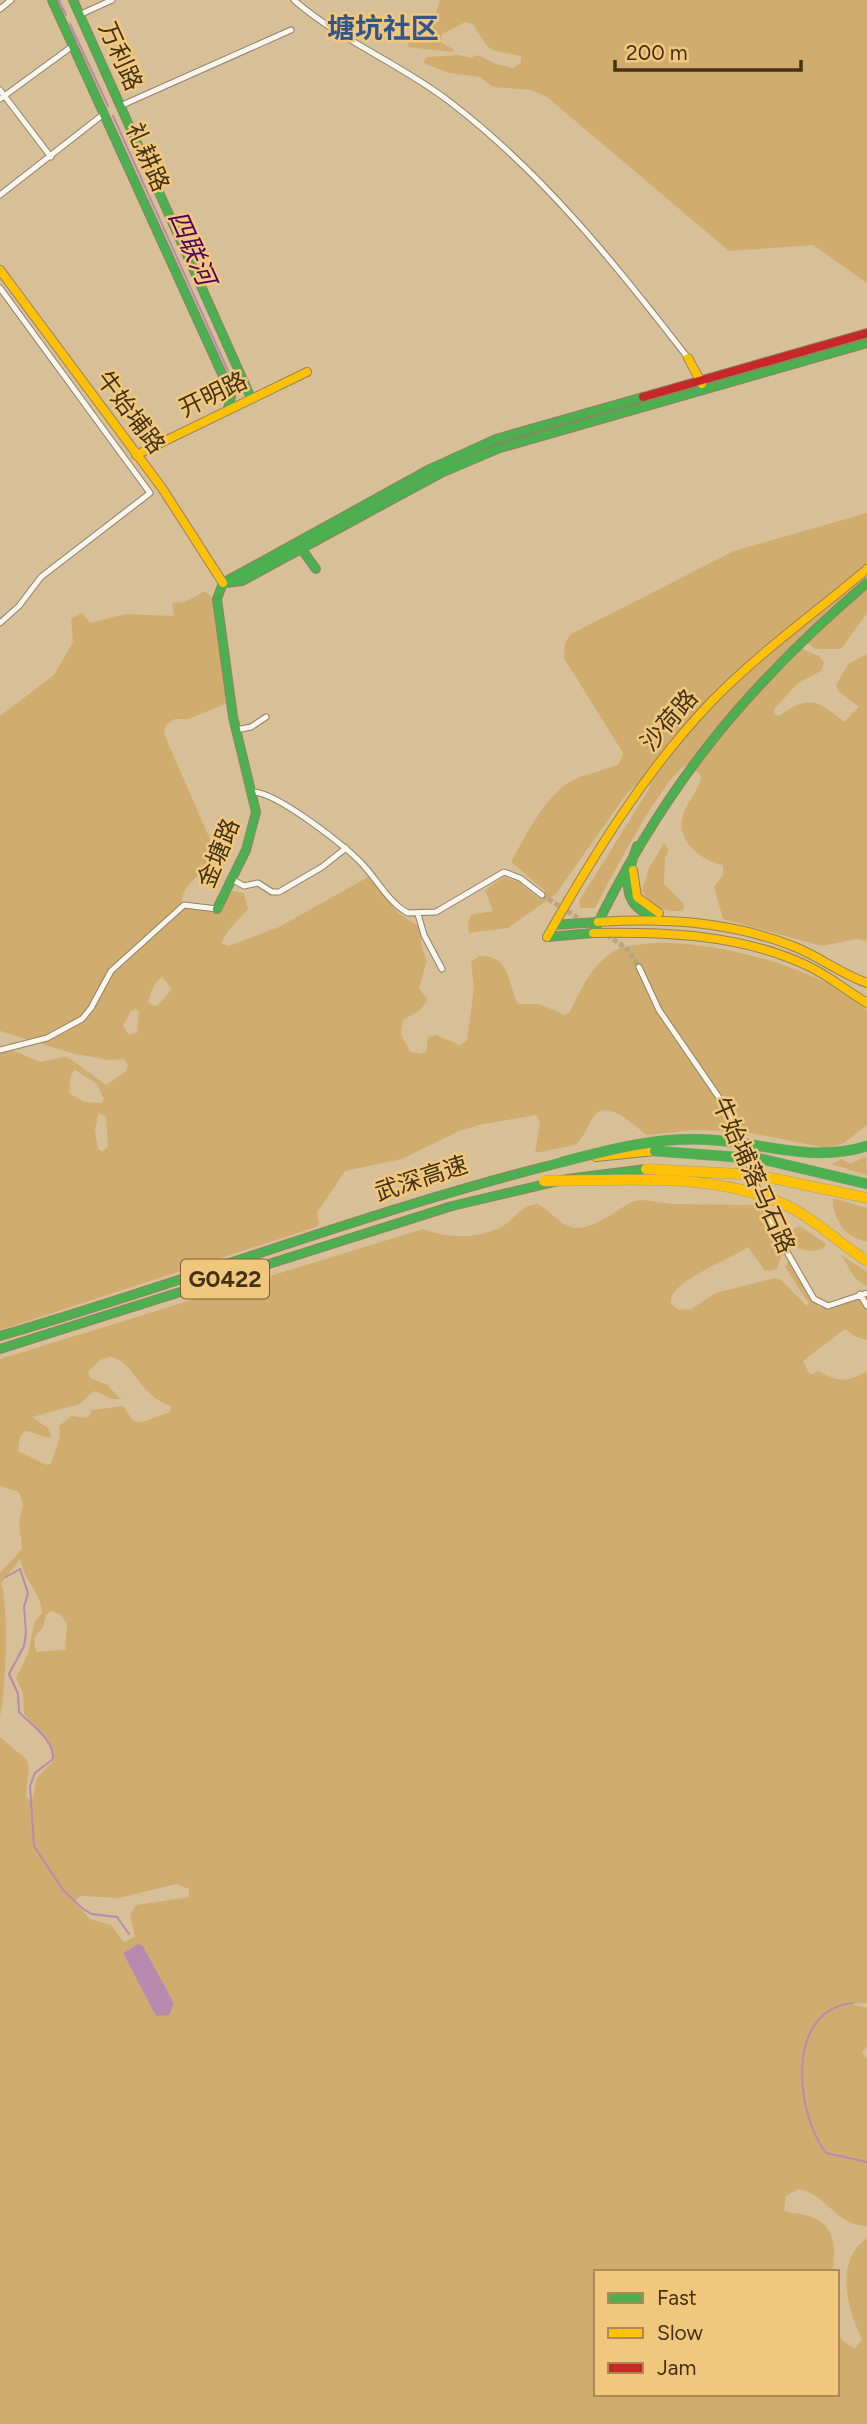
<svg xmlns="http://www.w3.org/2000/svg" width="867" height="2424" font-family="Figtree,'Noto Sans SC',sans-serif">
<rect width="100%" height="100%" fill="#d7c098"/>
<path fill="#d0ad6e" fill-rule="evenodd" d="M440 0H867V283L813 245 729 251 547 97 531 90 493 87 480 77 449 73 423 63 427 57 458 55 471 58 477 55 496 64 514 68 521 62V56C487 49 492 55 473 24L465 22 442 34 440 42 453 49V52L407 47 410 40 422 42 428 36Z
M867 513V613L841 649H815L806 642 800 648 819 656 824 663 821 671 798 683 774 709V714L779 716C808 695 818 700 844 722L859 707 838 691 836 685 848 664 867 654V941L857 939 822 946 723 919 714 887 723 875V865C703 861 678 843 682 820 684 805 697 793 701 779L700 774 688 765C666 770 608 884 595 908H580L579 901 649 789 650 785 643 779 627 793 556 894 508 928 469 933 468 923 471 915 493 911 485 890 504 877 519 882 539 898 545 891 511 862C526 836 542 801 568 783 581 774 604 771 619 764L623 753 564 658 565 643 571 634 734 551Z
M205 591 213 598 226 704 188 719H175L166 725 164 734 209 837C217 879 183 873 181 905L215 912 221 908 232 891 244 893 248 909 228 931 221 943 229 946 279 927 368 877 398 913 420 927 422 948 427 961 419 988 428 1000 420 1010 403 1020 401 1034 410 1051 419 1054 426 1052 428 1037 436 1035 460 1045 467 1040 474 988 471 962 479 956C511 954 508 986 518 1004H539L565 1015 570 1012C582 987 592 963 618 949 625 945 636 945 644 944 705 937 822 967 867 1010V1125L844 1143 827 1148 745 1132 695 1130 647 1135C635 1127 608 1098 594 1116 587 1126 585 1137 575 1145L535 1153 540 1122 536 1115 478 1125 457 1132 402 1159 345 1171 317 1213 319 1223 316 1227 0 1330V1045L40 1062 65 1057 72 1060 106 1085 126 1071 128 1065 124 1059 109 1060 71 1053 0 1031V716L54 675 73 642 71 619 82 613 90 623 125 614 174 616 172 603 185 602ZM162 977 172 989 158 1005 154 1006 148 1002C151 993 154 982 162 977ZM136 1009 139 1012 137 1033 129 1035 123 1026 131 1011ZM75 1070 97 1084 104 1100 101 1103 84 1102 69 1093 71 1074ZM99 1113 106 1117 108 1147 102 1151 98 1149 95 1130Z
M664 843 669 850 665 858 664 884 684 904 683 910C666 915 650 904 642 891L649 868Z
M866 1156 867 1175 831 1164 841 1159 851 1164Z
M833 1198 867 1208V1241C846 1240 832 1218 833 1198Z
M642 1200 672 1204 757 1205 782 1255 777 1269 765 1271 748 1247C731 1260 666 1282 671 1304L680 1310 691 1309 716 1293 775 1278 781 1280 807 1306 809 1304 785 1267 789 1261 806 1278 819 1307 828 1308 867 1297V1340L856 1337 845 1329 803 1361 810 1375 818 1371C839 1382 847 1383 867 1371V2003L852 2004 867 2008V2046L862 2053 867 2059V2226C835 2226 827 2193 798 2189L786 2196 784 2210C791 2214 798 2213 805 2215 835 2222 837 2245 832 2272H596V2394H837V2333L843 2341 855 2349 862 2339C847 2309 834 2261 867 2238V2424H0V1737L27 1760 29 1767 26 1796 29 1800 33 1798 36 1779 55 1759 48 1740 24 1714 23 1693 16 1678 28 1654 35 1621 42 1613C41 1593 24 1580 20 1560L1 1583C9 1606 6 1691 0 1717V1573L22 1549 19 1521 23 1504 19 1492 0 1486V1359L423 1229C448 1238 478 1240 503 1226 517 1218 520 1205 538 1204 548 1210 555 1218 564 1224 587 1238 614 1210 634 1201ZM109 1357C132 1357 140 1398 171 1406L170 1412 142 1422 133 1421 123 1406 92 1410 88 1418 72 1416 59 1426 60 1437 51 1463 47 1465 18 1451 20 1437 25 1431C35 1431 42 1439 52 1437L48 1428 32 1417 80 1404 94 1391 113 1399H121L107 1385 90 1378 88 1372 100 1360ZM52 1611 61 1615 67 1624 65 1650 36 1652 34 1638 43 1627 46 1615ZM176 1884 189 1889V1897L136 1905 130 1915 135 1937 124 1942 111 1925 90 1919 74 1902 81 1896 119 1898ZM143 1946 174 2003 156 2016 123 1953Z
M800 1226 826 1244 823 1249 809 1251 790 1246 783 1237 785 1233Z
M841 1255 867 1272V1287L855 1278Z"/>
<path fill="#b98aaf" d="M138 1944 143 1946 174 2003 169 2015 156 2016 123 1953Z"/>
<g fill="none" stroke-linecap="round" stroke-linejoin="round">
<path stroke="#b98aaf" stroke-width="2" d="M59 0 66 15
M70 24 108 106
M113 116 239 395
M6 1577 20 1569 28 1593 24 1607 26 1633 24 1646 9 1674 18 1694 19 1712C31 1725 54 1739 53 1759L35 1773 30 1786 34 1846 63 1890 83 1909 92 1914 117 1917 129 1934
M852 2003C784 2011 796 2114 826 2153L867 2162"/>
<path stroke="#b9a47d" stroke-width="5" stroke-dasharray="5 2.5" stroke-linecap="butt" d="M542 895 586 923
M607 935 627 949 639 967"/>
<g stroke="#918164" stroke-width="7">
<path id="street" d="M294 0C341 41 401 64 450 102 543 173 617 266 688 358
M0 9 11 0
M79 15 112 0
M0 90 51 157
M0 99 74 45
M120 106 291 30
M0 195 105 113
M0 288 150 493 41 577 19 606 0 623
M236 730 251 727 266 717
M253 792C276 792 348 847 364 866 378 881 389 903 408 913L436 912 504 872 520 878 542 895
M233 880 244 886 258 883 272 892H279L322 867 346 848
M418 914 424 935 442 969
M639 967 659 1010 733 1118 768 1219 814 1299 828 1306 867 1293
M0 1050 47 1038 82 1019 91 1008 111 971 184 905 217 909
M860 1294 867 1306"/>
</g>
<g stroke="#918164" stroke-width="10">
<path id="fast" d="M52 0 228 387 231 397 228 409
M73 0 251 398
M300 547 316 569
M226 583 242 581 441 473 500 448 867 343
M637 846C627 874 618 903 652 916
M217 909 246 850 256 812 233 717 217 599 223 583 430 469 496 439 643 397
M554 925 598 922
M547 937 593 933C663 788 745 687 867 583
M0 1336C190 1281 375 1208 567 1161
M0 1349 452 1206 567 1179 646 1169"/>
</g>
<g stroke="#918164" stroke-width="10">
<path id="slow" d="M0 270 162 488 223 583
M688 358 702 384
M136 455 307 372
M633 870 637 897 659 913
M598 922C665 918 731 921 795 947 820 957 841 974 867 983
M593 933C666 932 741 934 808 966 829 976 847 991 867 1003
M547 937C595 853 645 771 712 701 760 652 815 613 867 569
M596 1157 655 1151"/>
</g>
<g stroke="#918164" stroke-width="10">
<path id="jam" d="M643 397 867 333"/>
</g>
<use href="#street" stroke="#f9f6f0" stroke-width="5"/>
<use href="#fast" stroke="#4caf50" stroke-width="8"/>
<use href="#slow" stroke="#ffc107" stroke-width="8"/>
<use href="#jam" stroke="#c62828" stroke-width="8"/>
<g stroke="#a2a180" stroke-width="11" stroke-linecap="butt">
<path id="fast-bridge" d="M655 1151 762 1159 867 1184
M562 1162C611 1149 661 1136 712 1140 765 1143 813 1163 867 1146"/>
</g>
<g stroke="#a2a180" stroke-width="11" stroke-linecap="butt">
<path id="slow-bridge" d="M646 1169 758 1175 867 1198
M544 1181C622 1181 715 1171 788 1206 816 1220 840 1244 867 1261"/>
</g>
<use href="#fast-bridge" stroke="#4caf50" stroke-width="10"/>
<use href="#slow-bridge" stroke="#ffc107" stroke-width="10"/>
</g>
<g text-anchor="middle" dominant-baseline="central" stroke-width="5" stroke-linejoin="round" paint-order="stroke">
<rect fill="#f1c77e" stroke="#775f33" stroke-width="2" x="181" y="1259.5" width="88" height="39" rx="5"/>
<g font-size="23" font-weight="bold" fill="#433213">
<text x="225" y="1279">G0422</text>
</g>
<g font-size="24" fill="#433213" stroke="#f1c77e">
<text transform="translate(121 56) rotate(66)">万利路</text>
<text transform="translate(148 157) rotate(66)">礼耕路</text>
<text transform="translate(213 394) rotate(-26)">开明路</text>
<text transform="translate(131 412) rotate(53)">牛始埔路</text>
<text transform="translate(669 720) rotate(-49)">沙荷路</text>
<text transform="translate(218 853) rotate(-68)">金塘路</text>
<text transform="translate(754 1175) rotate(66)">牛始埔落马石路</text>
<text transform="translate(421 1178) rotate(-18)">武深高速</text>
</g>
<g font-size="26" font-style="italic" fill="#4f015e" stroke="#f1c77e">
<text transform="translate(192 248) rotate(66)">四联河</text>
</g>
<g font-size="28" font-weight="bold" fill="#33558d" stroke="#f1c77e">
<text x="383" y="28">塘坑社区</text>
</g>
</g>
<rect x="594" y="2270" width="245" height="126" fill="#f1c77e" stroke="#ab8b53" stroke-width="2"/>
<rect x="608" y="2293" width="35" height="10" fill="#4caf50" stroke="#ab8b53" stroke-width="2"/>
<text x="657" y="2305" font-size="21" fill="#433213">Fast</text>
<rect x="608" y="2328" width="35" height="10" fill="#ffc107" stroke="#ab8b53" stroke-width="2"/>
<text x="657" y="2340" font-size="21" fill="#433213">Slow</text>
<rect x="608" y="2363" width="35" height="10" fill="#c62828" stroke="#ab8b53" stroke-width="2"/>
<text x="657" y="2375" font-size="21" fill="#433213">Jam</text>
<path d="M615 60v10h186v-10" fill="none" stroke="#433213" stroke-width="3.5"/>
<text x="626" y="60" font-size="21" fill="#433213" stroke="#f1c77e" stroke-width="5" paint-order="stroke">200 m</text>
</svg>
